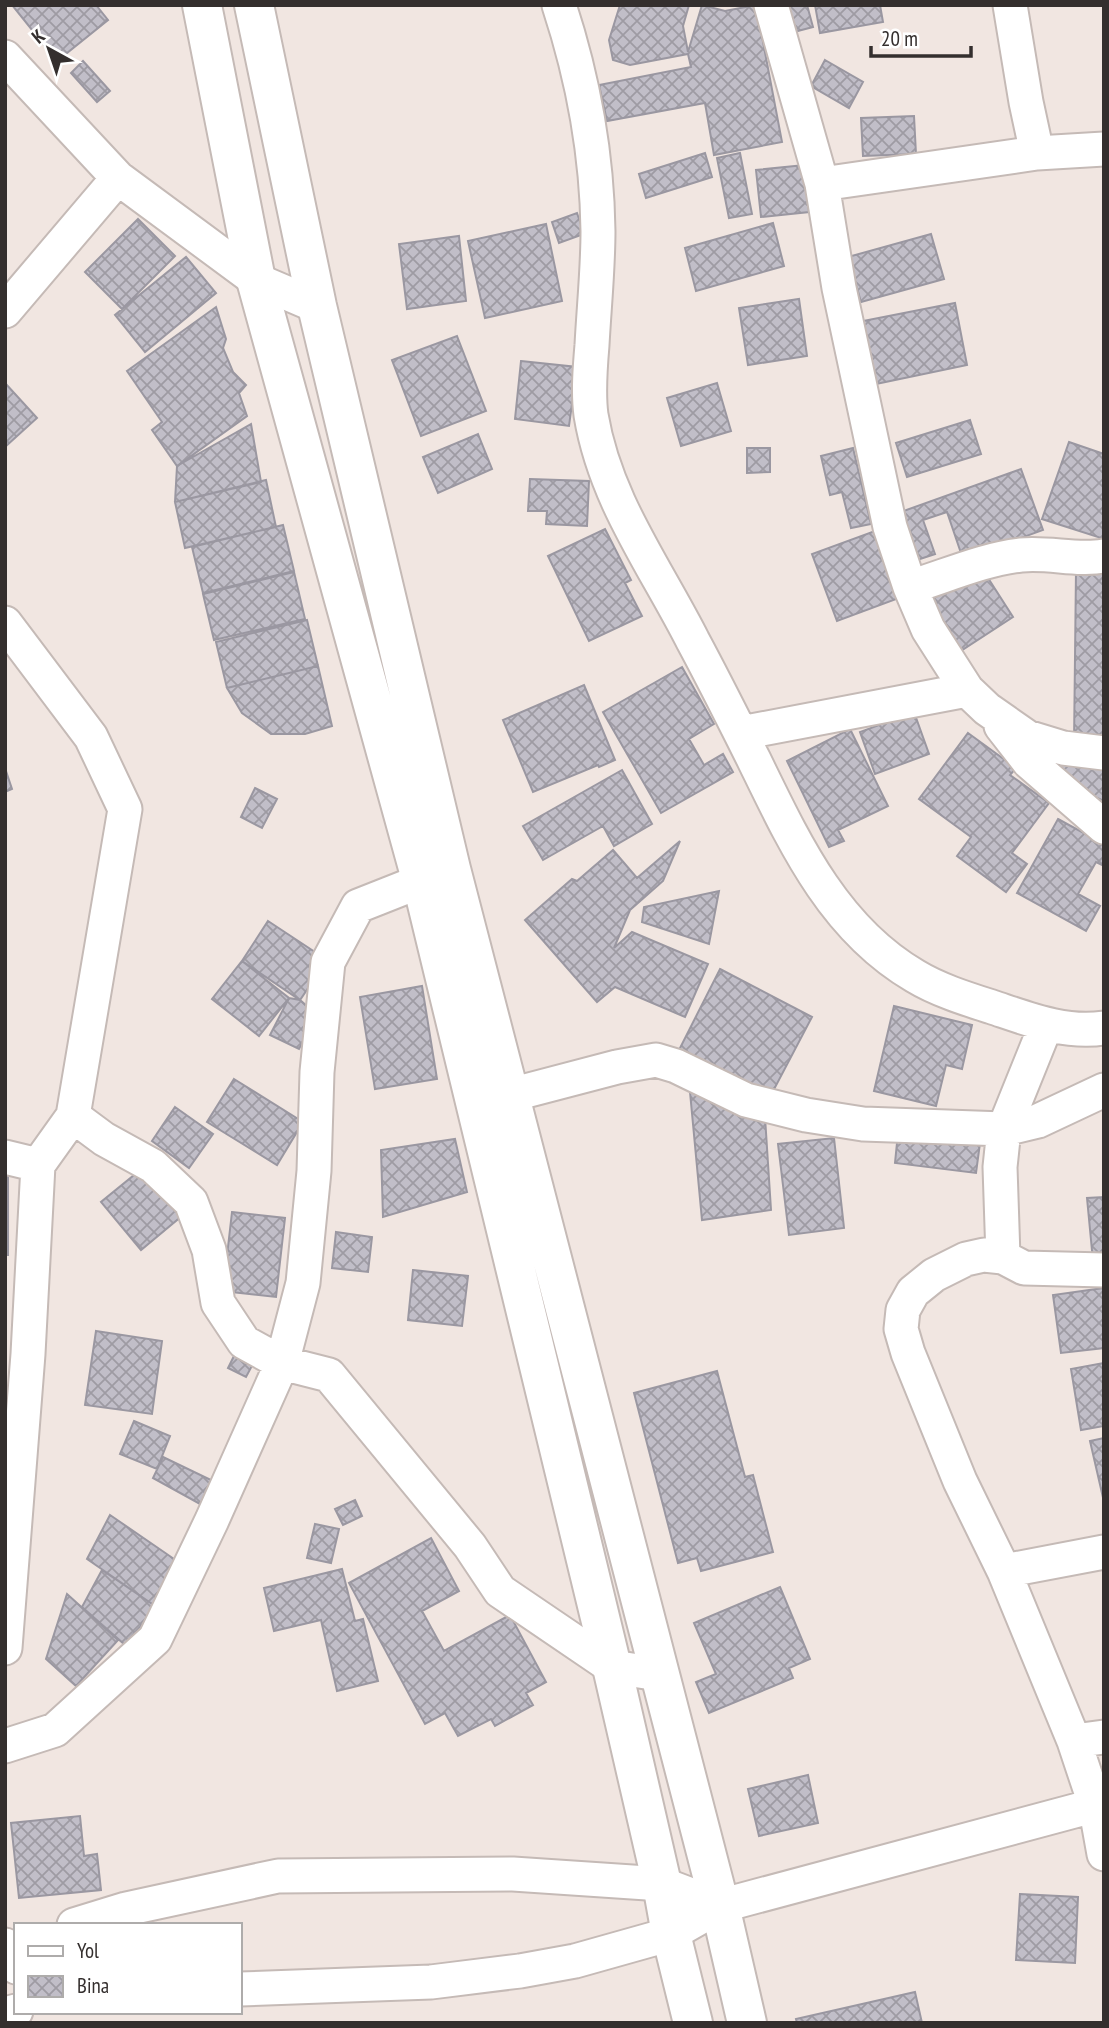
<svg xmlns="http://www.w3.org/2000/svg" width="1109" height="2028" font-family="'PT Sans Narrow',sans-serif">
<defs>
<pattern id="building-cross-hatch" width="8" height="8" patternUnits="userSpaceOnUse" patternTransform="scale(1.75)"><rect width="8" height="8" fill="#c1bec8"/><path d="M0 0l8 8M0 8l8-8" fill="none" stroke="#9e9ba3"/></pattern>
</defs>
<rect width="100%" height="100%" fill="#f1e6e1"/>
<path fill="url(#building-cross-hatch)" stroke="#9a97a1" stroke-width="2" d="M12 5H96L108 20 57 61Z
M620 5H689L683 26 688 52 702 5 725 11 756 5 782 142 714 155 705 103 607 121 599 85 691 67 688 54 630 65 613 60 609 40Z
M786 5H807L813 27 794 32Z
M815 5H880L883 22 820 33Z
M825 60 863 82 849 108 811 86Z
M83 61 110 91 97 102 71 73Z
M914 116 916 154 863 156 861 118Z
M705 153 712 177 646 198 639 174Z
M740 153 752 214 729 218 717 158Z
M804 165 809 212 761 217 756 170Z
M577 213 584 234 559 243 552 222Z
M138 219 175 256 122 309 85 272Z
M773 223 784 266 696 291 685 248Z
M546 224 562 301 485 318 468 241Z
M931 234 944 279 861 302 848 257Z
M459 236 466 301 407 309 399 244Z
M186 257 216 293 145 352 115 315Z
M799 299 807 356 748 365 739 308Z
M955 303 967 365 871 385 858 322Z
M216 307 226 339 223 348 233 372 246 385 239 393 247 416 177 466 152 430 162 422 127 371Z
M457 336 486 411 421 436 392 360Z
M521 361 577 367 569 426 515 419Z
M5 383 37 418 5 447Z
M717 383 731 431 681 446 667 398Z
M970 420 981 454 907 477 896 443Z
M251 424 261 482 175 502 177 466Z
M478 434 492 469 438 493 423 457Z
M1069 442 1104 454V539L1042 519Z
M747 448H770V472L747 473Z
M853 448 871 524 851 528 842 492 830 495 821 456Z
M1021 469 1043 530 963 559 947 512 923 520 935 554 914 561 898 513Z
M530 479 589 481 587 526 546 524 547 511H528Z
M266 480 276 527 185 548 175 502Z
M283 525 294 571 203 593 192 547Z
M605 529 631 580 625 583 642 616 589 641 548 556Z
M875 531 899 598 837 621 812 554Z
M981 567 1013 617 956 654 924 605Z
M1076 571H1104V745H1074Z
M294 572 305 619 214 640 203 594Z
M307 620 318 666 227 688 216 642Z
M318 666 332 726 305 734H271L242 713 227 688Z
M682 667 714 724 689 739 704 765 723 754 733 772 661 813 603 712Z
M584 685 615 760 599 767 598 765 533 792 503 720Z
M914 712 929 754 875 774 860 732Z
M850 729 888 806 838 830 844 841 829 847 787 761Z
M968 733 1016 768 1010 775 1049 803 1012 853 1027 864 1006 892 957 856 971 837 919 799Z
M1066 752 1104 768V801L1054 779Z
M5 768 12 789 5 792Z
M622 770 652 824 614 846 603 826 543 860 523 826Z
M255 788 277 799 262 828 241 817Z
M1058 819 1104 844V866L1096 862 1078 894 1100 906 1086 931 1017 893Z
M680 841 663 881 630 910 614 948 632 932 708 964 685 1017 615 987 597 1002 525 920 572 879 577 881 613 850 637 878Z
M719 891 709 944 642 922 644 907Z
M268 921 327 960 300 1000 242 961Z
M242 961 289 998 259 1036 212 999Z
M720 969 812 1017 770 1097 679 1050Z
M422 986 437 1079 375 1089 360 997Z
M289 998 300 1000 317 1015 299 1049 270 1035Z
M894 1006 972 1025 962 1069 946 1065 936 1106 874 1091Z
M234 1079 303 1122 277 1165 207 1122Z
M690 1092 765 1117 771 1210 702 1220Z
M175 1107 213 1134 189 1168 152 1141Z
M898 1133 980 1143 976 1173 895 1163Z
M834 1138 844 1228 789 1235 778 1144Z
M455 1139 467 1192 383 1217 381 1150Z
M144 1167 183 1215 141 1250 101 1202Z
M5 1177H8V1255H5Z
M1104 1197V1260L1093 1261 1087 1198Z
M232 1212 285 1218 276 1297 223 1291Z
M336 1232 372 1237 368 1272 332 1268Z
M413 1270 468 1276 462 1326 408 1320Z
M1104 1288V1348L1061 1353 1053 1295Z
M96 1331 162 1341 152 1414 85 1405Z
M236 1352 254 1362 246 1377 228 1368Z
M1104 1363V1426L1081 1430 1071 1369Z
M717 1371 745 1477 753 1475 773 1552 701 1571 697 1558 678 1563 634 1393Z
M134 1421 170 1436 157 1469 120 1454Z
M1104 1438V1502L1090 1441Z
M163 1457 213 1481 202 1505 153 1478Z
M355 1500 362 1516 343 1525 335 1509Z
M110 1515 177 1561 158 1608 87 1559Z
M315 1524 339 1529 331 1563 307 1558Z
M431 1538 459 1591 422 1611 444 1651 510 1615 546 1682 526 1693 533 1705 495 1726 491 1719 458 1736 445 1713 425 1724 349 1583Z
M342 1569 355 1621 363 1619 378 1681 337 1691 321 1620 274 1631 264 1588Z
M102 1570 158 1608 124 1644 82 1607Z
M780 1587 810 1659 789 1668 793 1678 709 1713 696 1682 716 1674 694 1623Z
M67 1594 118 1640 76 1686 46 1659Z
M808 1775 818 1823 759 1836 748 1789Z
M80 1816 84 1856 97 1854 101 1890 19 1898 11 1823Z
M1020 1894 1078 1897 1075 1963 1016 1960Z
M915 1992 922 2023H797L796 2019Z"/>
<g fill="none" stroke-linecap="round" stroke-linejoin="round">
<g stroke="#c5bab6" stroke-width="37">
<path id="minor" d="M559 5C583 78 597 154 598 231 598 269 594 307 592 345 590 368 588 393 591 415 605 500 655 566 693 641 714 680 734 720 754 760 794 842 833 928 915 976 938 990 967 999 992 1007 1028 1019 1065 1034 1104 1028
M771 5 822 184
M1010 5 1026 102 1037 153
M5 57 118 178 256 280 317 306
M1104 149 1037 153 822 184 839 288 890 527 910 587 928 629 967 690 987 709 1027 737 1063 748 1104 753
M5 311 118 178
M910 587C946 576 984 559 1021 555 1049 552 1077 561 1104 556
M5 623 91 737 125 809 73 1116 38 1165 28 1354 5 1648
M1001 726 1029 762 1104 827
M741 733 967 690
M444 872 358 906 328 962 317 1072 314 1171 303 1283 282 1363 329 1375 470 1546 500 1591 612 1667 659 1674
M510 1095 617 1067 656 1060 676 1066 746 1100 806 1115 863 1124 1004 1129 1038 1121 1104 1090
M5 1157 38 1165
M1003 1257 1000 1167 1004 1129 1046 1025
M1104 1270 1024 1268 1003 1257 984 1255 966 1259 934 1275 913 1292 903 1310 901 1329 908 1353 960 1481 1004 1571 1074 1741 1095 1804 1104 1854
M1004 1571 1104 1552
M1074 1741 1104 1737
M5 1746 55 1730 155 1639 212 1520 282 1363 244 1342 218 1303 209 1250 191 1202 153 1166 104 1139 73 1116
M74 1925 126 1909 278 1876 513 1874 662 1884 720 1906
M5 1945 16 1967
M240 1989 431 1982 520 1971 575 1961 671 1934 720 1906 1104 1803
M5 2014 16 2011"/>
</g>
<g stroke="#c5bab6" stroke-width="42">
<path id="trunk" d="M202 5 256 280 421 879 612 1667 662 1884 671 1934 693 2023
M254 5 317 306 451 869 720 1906 747 2023"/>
</g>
<use href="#minor" stroke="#fff" stroke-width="33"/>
<use href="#trunk" stroke="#fff" stroke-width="38"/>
</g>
<rect width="1109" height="2028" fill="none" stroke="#342f2e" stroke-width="14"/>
<rect x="14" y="1923" width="228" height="91" fill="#ffffff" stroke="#aeacab" stroke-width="2"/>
<rect x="28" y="1946" width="35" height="10" fill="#ffffff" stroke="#aeacab" stroke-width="2"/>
<text x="77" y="1958" font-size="21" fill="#342f2e">Yol</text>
<rect x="28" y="1976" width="35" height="21" fill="url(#building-cross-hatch)" stroke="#aeacab" stroke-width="2"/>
<text x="77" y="1993" font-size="21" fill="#342f2e">Bina</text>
<g transform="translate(49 49) rotate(320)" stroke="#ffffff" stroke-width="5" paint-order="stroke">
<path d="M0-5L12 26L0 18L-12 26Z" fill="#342f2e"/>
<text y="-10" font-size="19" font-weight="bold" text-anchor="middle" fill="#342f2e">K</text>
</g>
<path d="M871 46v10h100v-10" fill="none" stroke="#342f2e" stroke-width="3.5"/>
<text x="881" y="46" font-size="21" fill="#342f2e" stroke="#ffffff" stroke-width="5" paint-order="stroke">20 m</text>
</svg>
